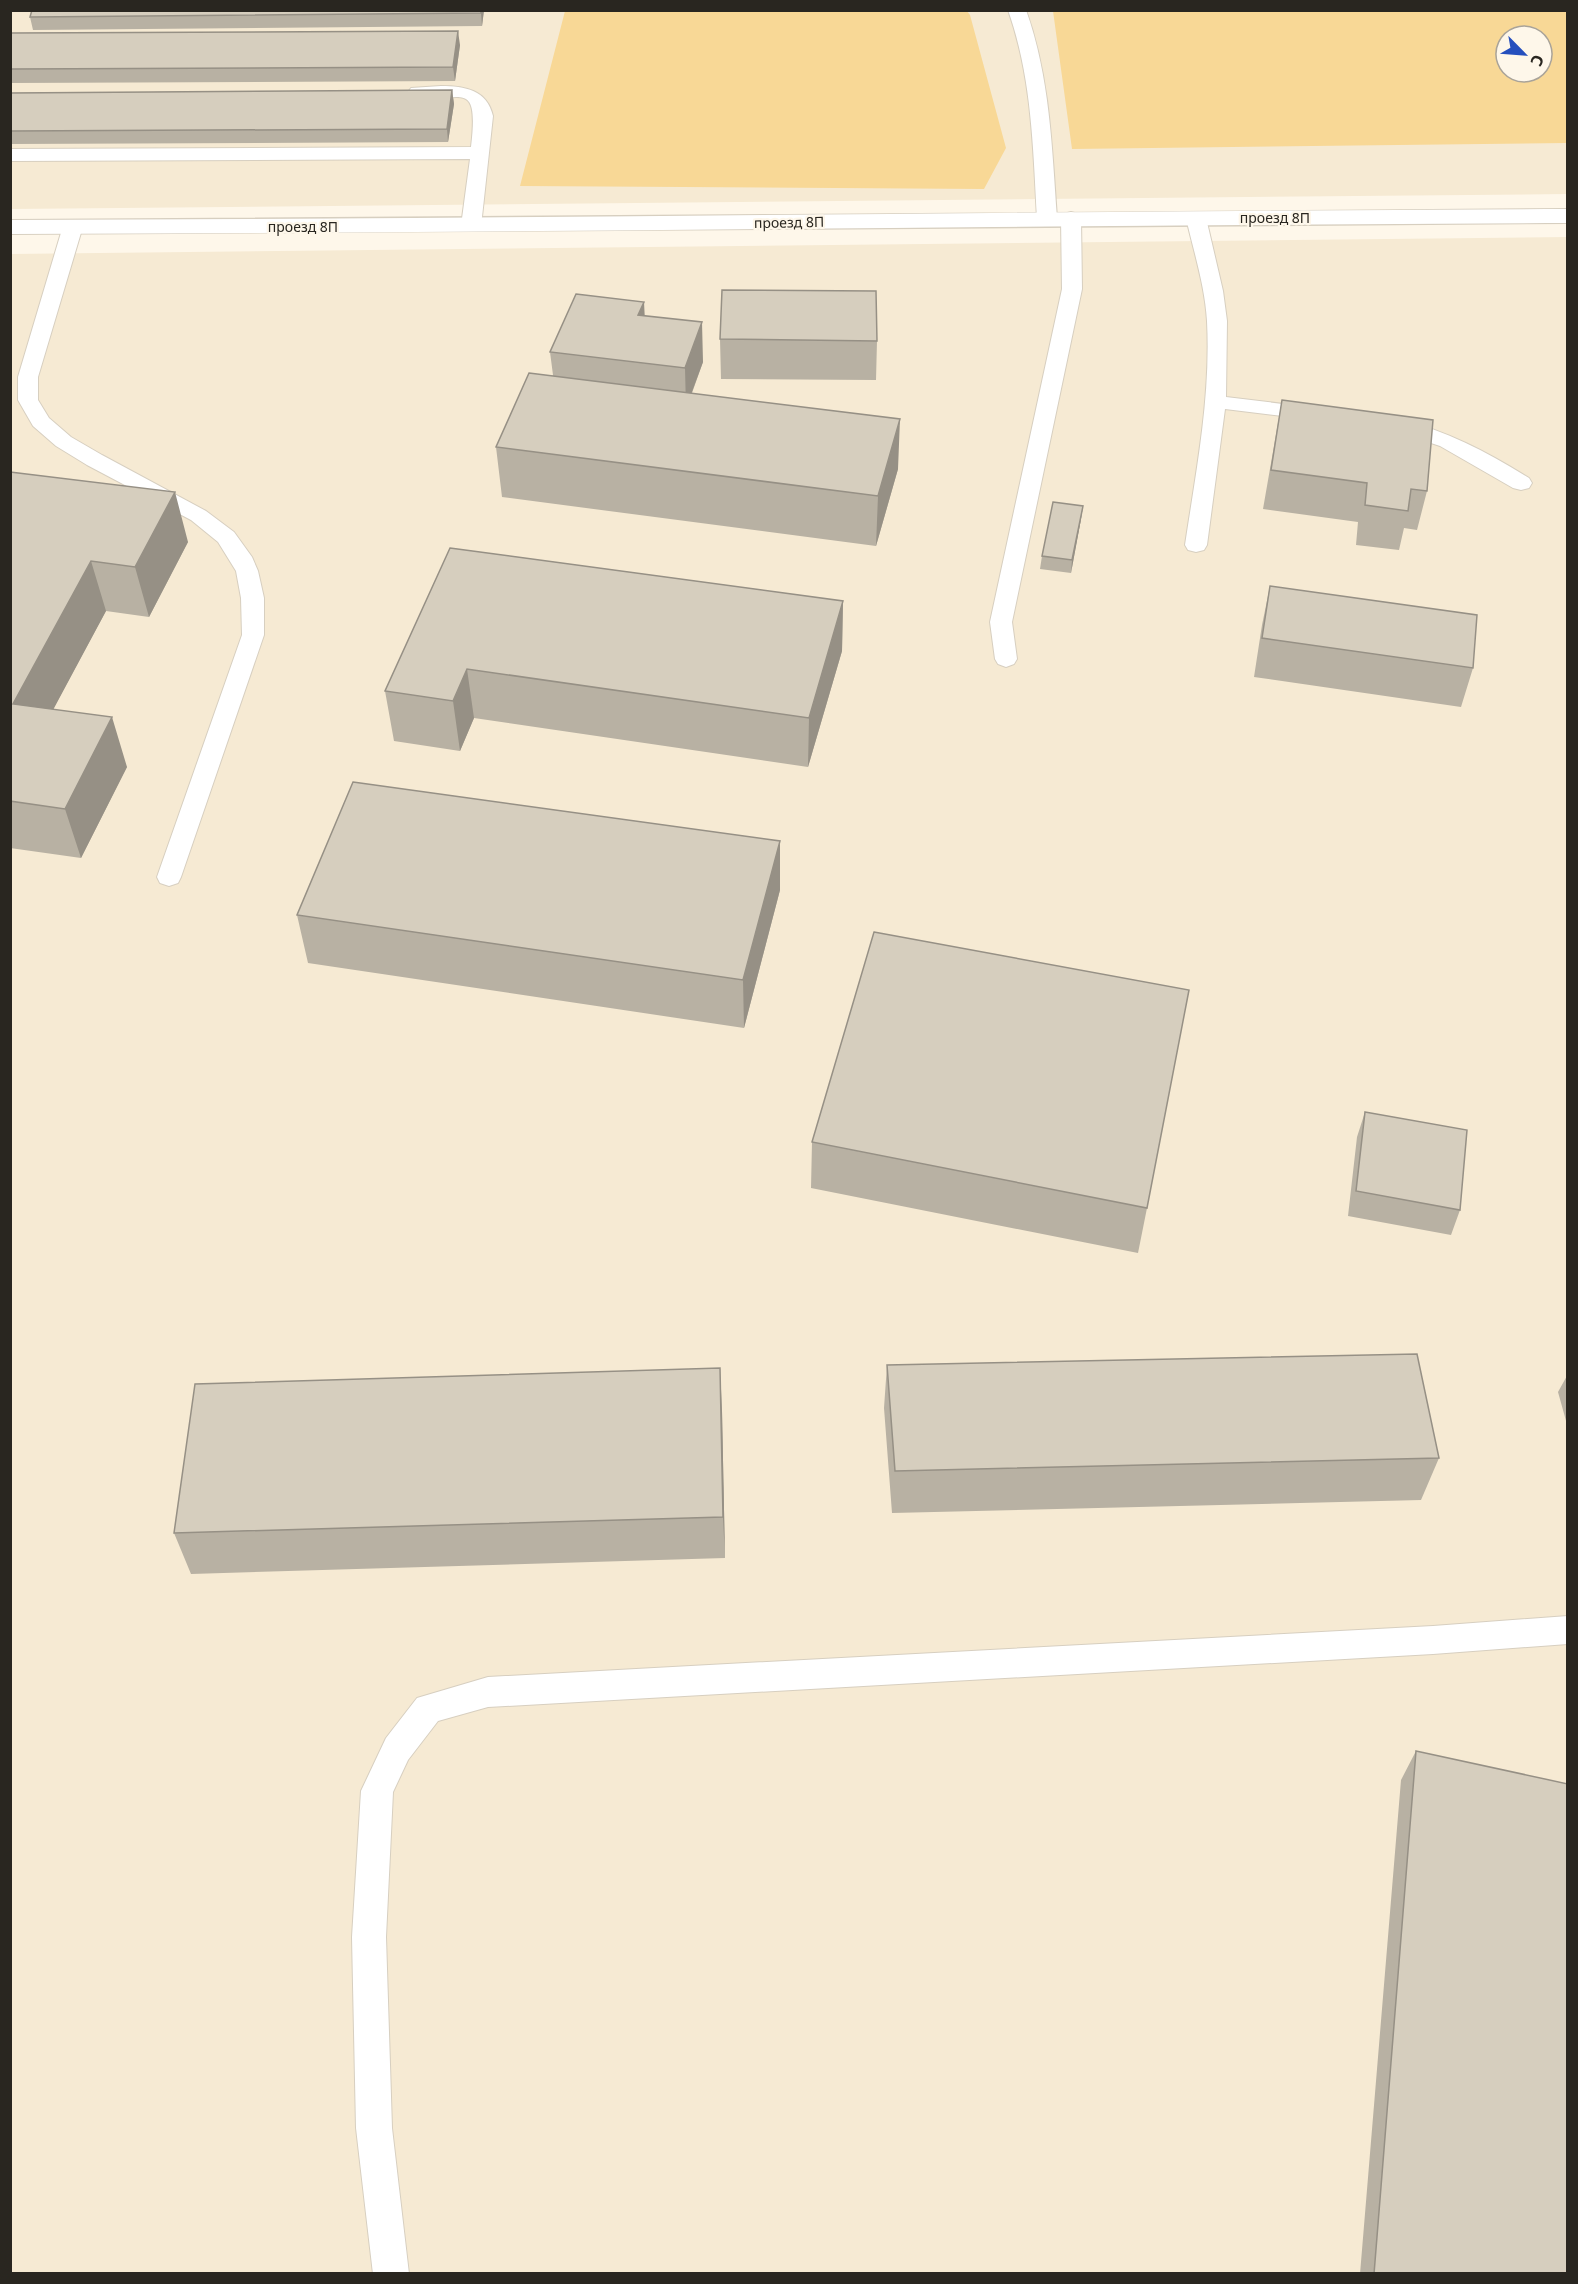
<svg xmlns="http://www.w3.org/2000/svg" width="1578" height="2284" font-family="'Noto Sans',sans-serif">
<rect width="100%" height="100%" fill="#fef7ea"/>
<path fill="#f6ead3" fill-rule="evenodd" d="M10 11H1567V194L11 209ZM1506 36H1542V72H1506Z
M1567 237V2273H11L10 254Z"/>
<path fill="#f8d896" fill-rule="evenodd" d="M565 11H967L970 15 1006 148 984 189 520 186Z
M1053 11H1567V143L1072 149ZM1506 36H1542V72H1506Z"/>
<g fill="none" stroke-linecap="round" stroke-linejoin="round">
<g stroke="#d7cfc0" stroke-width="2">
<path id="lane" d="M1008 10H1026C1050 77 1052 148 1057 218L1054 222H1040L1037 218C1033 148 1032 77 1008 10Z
M441 86C465 86 487 90 493 116L481 226 478 230H464L461 226 470 159 10 161V149L471 147C480 72 457 107 411 96L408 92 411 88Z
M1071 212 1078 214 1081 218 1082 289 1012 622 1017 659 1014 664 1006 667 998 664 995 659 990 622 1062 289 1061 218 1064 214Z
M1196 212 1203 214 1206 218 1223 291 1227 321 1226 397 1316 408 1323 409 1326 414 1323 419 1316 420 1225 409 1207 545 1204 550 1196 552 1188 550 1185 545C1196 471 1211 397 1207 321 1205 287 1194 252 1186 218L1189 214Z
M73 220 80 222 83 226 38 377V400L49 418 71 437 102 455 206 511 234 532 252 557 258 571 264 598V635L181 877 178 883 169 886 160 883 157 877 242 635 241 598 236 571 218 542 191 520 87 465 56 446 33 426 18 400V377L63 226 66 222Z
M1399 419C1447 431 1487 452 1529 478L1532 483 1529 488 1521 490 1513 488 1440 446 1392 430 1389 425 1392 420Z
M1568 1616V1644L1433 1654 488 1707 438 1721 408 1760 393 1792 386 1937 392 2128 409 2274H373L356 2128 352 1937 361 1791 386 1738 417 1698 488 1677 1433 1626Z"/>
</g>
<g stroke="#d7cfc0" stroke-width="2">
<path id="street" d="M1568 209V223C1048 225 530 233 10 234V220C530 219 1048 211 1568 209Z"/>
</g>
<use href="#lane" fill="#fff" fill-rule="evenodd"/>
<use href="#street" fill="#fff" fill-rule="evenodd"/>
</g>
<path fill="#b8b1a3" d="M484 10 482 26 33 30 30 17Z
M10 33 460 45 455 81 10 83Z
M452 90 454 104 448 142 10 144V93Z
M720 339 877 341 876 380 721 379Z
M550 352 703 362 692 393 898 469 876 546 502 497 496 447 553 375Z
M1282 400 1427 491 1417 530 1404 528 1399 550 1356 545 1358 522 1263 509 1275 440Z
M10 472 188 542 149 617 106 611 53 709 127 767 81 858 10 848Z
M1083 506 1081 519 1071 573 1040 569 1042 556Z
M450 548 843 601 842 651 808 767 474 718 460 751 394 741 385 691Z
M1270 586 1473 668 1461 707 1254 677 1262 625Z
M780 841V890L744 1028 308 963 297 915Z
M1365 1112 1460 1210 1451 1235 1348 1216 1357 1137Z
M812 1142 1147 1208 1138 1253 811 1188Z
M887 1365 1439 1458 1421 1500 892 1513 884 1408Z
M1568 1374V1428L1558 1392Z
M722 1411 725 1558 191 1574 174 1533Z
M1416 1751 1568 2274H1360L1401 1780Z"/>
<path fill="#969085" d="M481 10H484L482 26 481 13Z
M458 31 460 45 455 81 453 67Z
M452 90 454 104 448 142 447 129Z
M644 302 646 341 638 315Z
M702 322 703 362 686 408 685 368Z
M900 419 898 469 876 546 878 496Z
M175 492 188 542 149 617 135 567Z
M1083 506 1081 519 1071 573 1072 560Z
M91 561 106 611 30 753 13 704Z
M843 601 842 651 808 767 809 718Z
M467 669 474 718 460 751 453 701Z
M112 717 127 767 81 858 65 809Z
M780 841V890L744 1028 743 980Z
M720 1368 722 1411 725 1558 723 1517Z"/>
<path fill="#d6cebe" stroke="#969085" stroke-width="1.5" d="M32 10H481V13L30 17Z
M458 31 453 67 10 69V33Z
M452 90 447 129 10 131V93Z
M722 290 876 291 877 341 720 339Z
M576 294 644 302 638 315 702 322 685 368 550 352Z
M529 373 900 419 878 496 496 447Z
M1282 400 1433 420 1427 491 1411 489 1408 511 1365 505 1367 483 1271 470Z
M10 472 175 492 135 567 91 561 13 704 112 717 65 809 10 801Z
M1053 502 1083 506 1072 560 1042 556Z
M450 548 843 601 809 718 467 669 453 701 385 691Z
M1270 586 1477 615 1473 668 1262 638Z
M353 782 780 841 743 980 297 915Z
M874 932 1189 990 1147 1208 812 1142Z
M1365 1112 1467 1130 1460 1210 1356 1191Z
M1417 1354 1439 1458 895 1471 887 1365Z
M720 1368 723 1517 174 1533 195 1384Z
M1416 1751 1568 1784V2274H1374Z"/>
<g text-anchor="middle" dominant-baseline="central" stroke-width="4.5" stroke-linejoin="round" paint-order="stroke">
<g font-size="14" fill="#292620" stroke="#fef7ea">
<text x="1275" y="217">проезд 8П</text>
<text transform="translate(789 222) rotate(-1)">проезд 8П</text>
<text x="303" y="226">проезд 8П</text>
</g>
</g>
<rect width="1578" height="2284" fill="none" stroke="#292620" stroke-width="24"/>
<g transform="translate(1524 54) rotate(115)"><circle r="28" fill="#fef7ea" stroke="#a9a399" stroke-width="1.5"/>
<path d="M0-4.5L10 22L0 15L-10 22Z" fill="#254fbd"/>
<text y="-9" font-size="16" font-weight="bold" text-anchor="middle" fill="#292620">С</text>
</g>
</svg>
